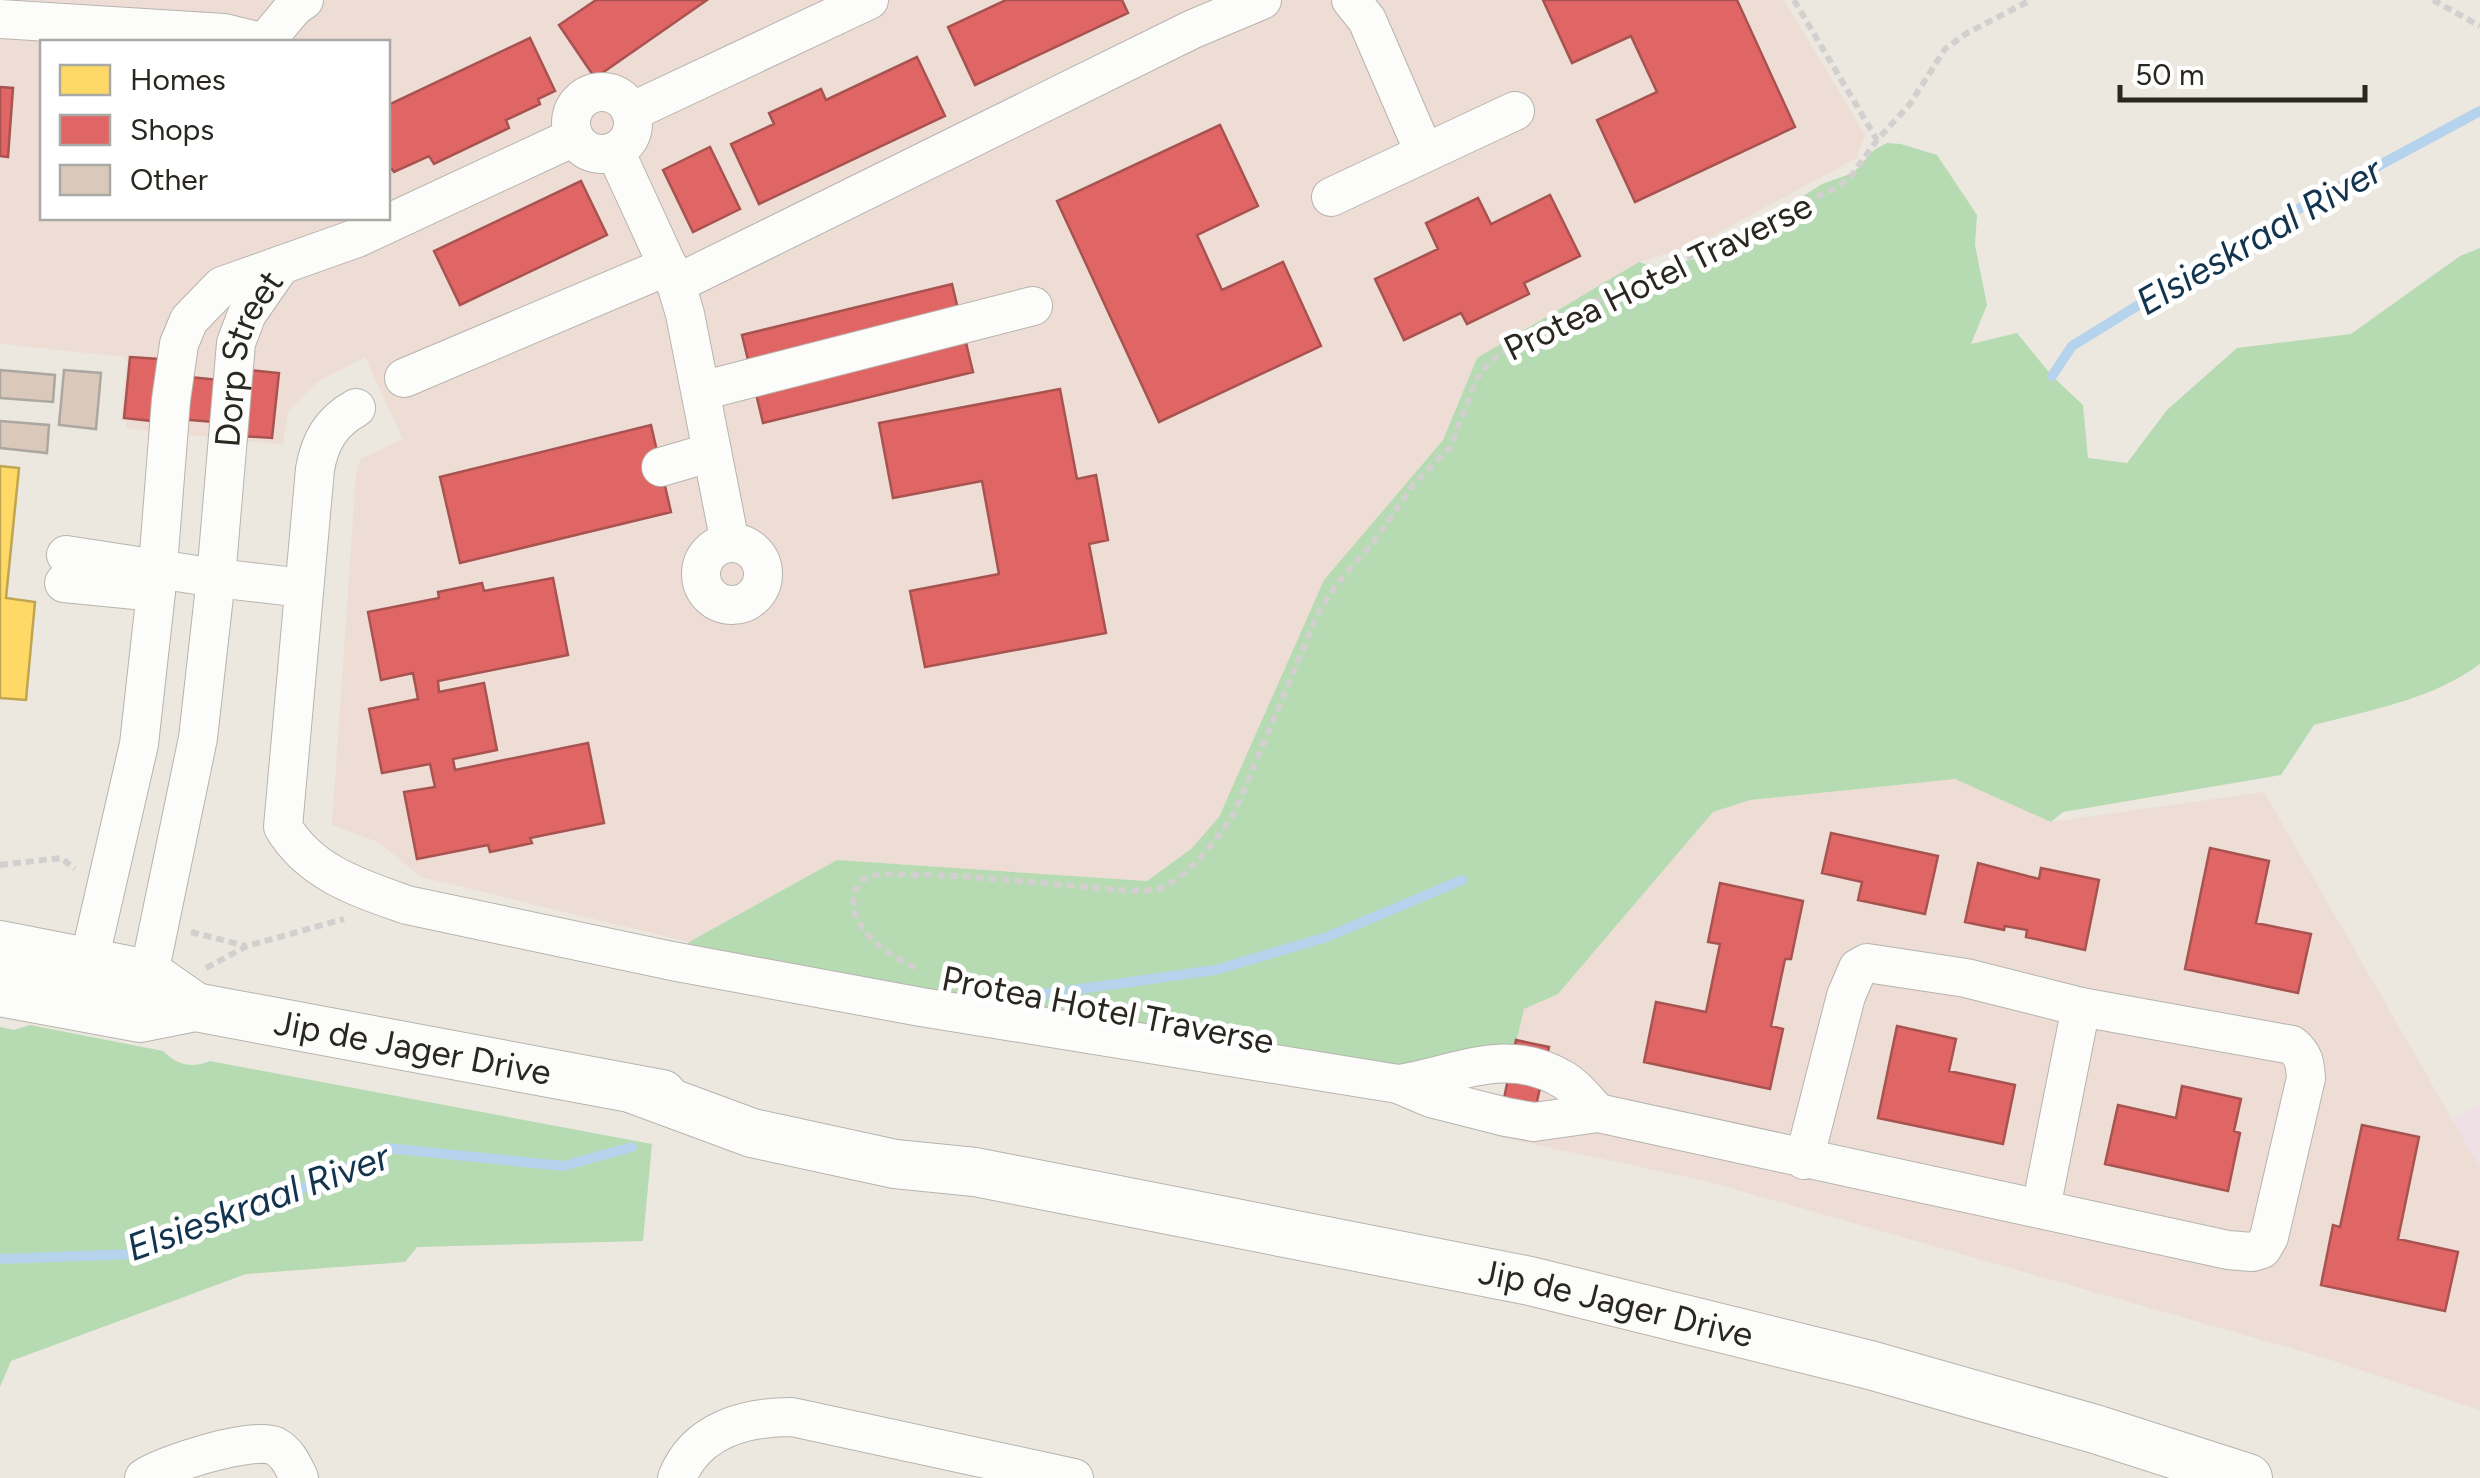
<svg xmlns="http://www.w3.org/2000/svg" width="2480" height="1478" font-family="Figtree,sans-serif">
<rect width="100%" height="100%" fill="#ece8df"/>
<path fill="#edddd5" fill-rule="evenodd" d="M0 0H1784L1865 135 1857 158 1695 245 1639 262 1477 358 1443 440 1324 580 1219 817 1191 849 1147 881 837 860 689 942 421 877 378 842 332 825 356 475 360 459 403 439 365 357 317 382 288 411 283 445 126 428V421H121L127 357 0 344ZM42 42H388V218H42Z
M1955 779 2051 822 2264 792 2480 1168V1410L2325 1358 1706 1181 1495 1136 1524 1009 1558 994 1713 812 1750 800Z"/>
<path fill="#eee0e4" d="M2480 1105V1168L2452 1119Z"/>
<path fill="#b6dab2" d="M1887 143 1901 144 1937 155 1977 215 1975 245 1987 305 1971 344 2017 333 2052 376 2083 405 2088 458 2127 463 2167 410 2237 348 2351 334 2460 256 2480 248V664C2433 699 2371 710 2314 725L2281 775 2063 812 2051 822 1955 779 1750 800 1713 812 1558 994 1524 1009 1515 1048 1420 1073 687 948 689 942 837 860 1147 881 1191 849 1219 817 1324 580 1443 440 1477 358 1639 262 1659 269 1703 256 1741 236 1822 184 1853 173 1874 150Z
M30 1025 163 1051C177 1065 192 1069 210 1061L652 1144 643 1241 417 1247 405 1262 246 1274 11 1361 0 1387V1027L14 1030Z"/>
<path fill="#ffd966" stroke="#bfa451" stroke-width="2.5" d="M0 466 19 468 6 598 35 602 26 700 0 698Z"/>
<path fill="#e06666" stroke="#a95351" stroke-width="2.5" d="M596 0H707L595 78 559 25Z
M1006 0H1122L1128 13 975 85 948 27Z
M1543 0H1737L1795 127 1635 202 1597 120 1657 92 1631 36 1572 63Z
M530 38 555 91 538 99 540 104 506 120 509 128 434 164 429 156 394 172 392 169 388 171V105Z
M917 57 945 116 759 204 731 144 774 124 769 113 821 89 826 100Z
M0 87 13 88 8 157 0 156Z
M1220 125 1258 206 1197 235 1222 290 1283 262 1321 346 1159 422 1057 201Z
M710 147 740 209 693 232 663 170Z
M581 181 607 235 460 305 434 251Z
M1550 195 1580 256 1524 283 1529 294 1467 324 1461 313 1404 340 1375 279 1438 249 1426 223 1478 198 1491 224Z
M952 284 973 372 763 423 742 335Z
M130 357 158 359 152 421 124 418Z
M248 370 279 373 272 438 242 436Z
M170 375 230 381 226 423 166 418Z
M1060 389 1077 479 1096 475 1108 540 1089 544 1106 633 925 667 910 591 999 574 982 481 893 498 879 423Z
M651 425 671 512 460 563 440 477Z
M553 578 568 655 438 681 439 692 484 683 497 750 453 759 455 770 588 743 604 823 530 838 532 843 490 852 488 845 417 859 404 792 435 787 430 764 382 773 369 709 418 699 413 673 381 680 368 612 439 598 438 592 482 583 484 591Z
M1831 833 1938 856 1925 914 1858 900 1862 882 1822 873Z
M2210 848 2269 861 2256 923 2311 934 2298 993 2185 969Z
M1978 863 2039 879 2041 868 2099 880 2085 950 2026 937 2027 930 2005 926 2004 930 1965 922Z
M1720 883 1803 901 1791 959H1785L1771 1026 1783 1029 1770 1089 1644 1062 1656 1002 1706 1012 1720 944 1708 942Z
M1897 1026 1956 1039 1949 1071 2015 1085 2003 1144 1878 1118Z
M1516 1040 1549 1047 1532 1124 1500 1118Z
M2182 1086 2241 1099 2234 1131 2240 1133 2228 1191 2105 1164 2118 1105 2176 1118Z
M2362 1125 2419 1137 2398 1239 2458 1252 2445 1311 2321 1285 2333 1225 2340 1227Z"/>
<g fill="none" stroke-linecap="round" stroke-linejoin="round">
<path stroke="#b5d3ec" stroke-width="10" d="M2052 376 2072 346 2267 226 2480 111
M1045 994 1215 970 1327 937 1462 880
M0 1259 133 1254 244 1216 387 1148 563 1166 632 1147"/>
</g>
<path fill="#dac8ba" stroke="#aca7a1" stroke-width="2.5" d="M0 370 55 375 53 402 0 398Z
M64 370 101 373 96 429 59 425Z
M0 421 49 425 47 453 0 448Z"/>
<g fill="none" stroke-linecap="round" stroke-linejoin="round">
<g stroke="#b7b4ae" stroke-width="40">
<g id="minor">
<path d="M1351 0 1367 20 1424 152"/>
<path d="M0 19 224 33 261 42"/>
<path d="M265 42 294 7 304 0"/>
<circle cx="602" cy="123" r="31"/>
<path d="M631 112 869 0"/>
<path d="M615 151 676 284 685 314 730 543"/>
<path d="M1331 197 1515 111"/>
<path d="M676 284 1193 29 1262 0"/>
<path d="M404 378 668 266"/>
<path d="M701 391 1033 306"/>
<path d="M356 408C331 422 320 441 315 469L283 827C310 873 359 888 407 905L672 961 921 1007 1398 1084 1431 1098 1506 1117 1534 1122 1598 1113 2228 1250 2252 1252 2262 1249 2269 1237 2306 1078C2305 1063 2304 1055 2292 1045L2081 1007 1966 978 1867 963 1858 968 1846 996 1804 1160"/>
<path d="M661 467 712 452"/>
<circle cx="732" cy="574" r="31"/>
<path d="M66 555 216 578 304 588"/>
<path d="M64 583 156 592"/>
<path d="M83 987 139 744 156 592 171 400 179 344 189 320 222 286 357 238 574 137"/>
<path id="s1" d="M144 998 198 738 216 578 236 343 247 314 281 265"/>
<path d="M1398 1084C1457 1075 1507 1045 1564 1080 1577 1088 1587 1102 1598 1113"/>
<path d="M2041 1208 2081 1007"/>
<path d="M144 1478C164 1464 253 1436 275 1446 288 1453 293 1466 299 1478"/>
<path d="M677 1478C696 1430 745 1417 792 1417L1074 1478"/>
</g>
</g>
<g stroke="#b7b4ae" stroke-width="50">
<g id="major">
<path d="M0 945 148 974 195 1007"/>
<path id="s2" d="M0 992 140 1018 195 1007 662 1094"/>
<path id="s3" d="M633 1089 752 1133 895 1164 975 1172 1530 1281 1870 1365 2095 1429 2248 1478"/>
</g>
</g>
<path stroke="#d2d0ce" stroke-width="6" stroke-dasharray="8 5" stroke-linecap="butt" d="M1794 0 1877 140
M2433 0 2480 26
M0 865 61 858 75 869
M191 932 246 946
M206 968 247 946 344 919
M915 968C883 952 835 920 861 880L879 874 959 876 1133 891C1143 890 1155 891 1164 887 1189 875 1222 835 1235 811L1319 611 1340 580 1375 540 1413 485 1451 446 1476 380 1491 360 1521 340 1630 284 1838 187 1852 175 1877 140 1910 104 1945 49 1967 33 2031 0"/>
<use href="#minor" stroke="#fcfcfa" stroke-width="38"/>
<use href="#major" stroke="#fcfcfa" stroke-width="48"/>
</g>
<g text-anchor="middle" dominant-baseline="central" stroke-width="10" stroke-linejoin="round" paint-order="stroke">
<g font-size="35" fill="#292720" stroke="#fff">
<text transform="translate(1658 277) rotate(-26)">Protea Hotel Traverse</text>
<text stroke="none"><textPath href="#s1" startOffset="650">Dorp Street</textPath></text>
<text transform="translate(1108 1010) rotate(11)">Protea Hotel Traverse</text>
<text stroke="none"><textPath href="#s2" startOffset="420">Jip de Jager Drive</textPath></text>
<text stroke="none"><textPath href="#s3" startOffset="1008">Jip de Jager Drive</textPath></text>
</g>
<g font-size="38" font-style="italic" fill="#13344e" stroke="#fff">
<text transform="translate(2259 236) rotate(-30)">Elsieskraal River</text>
<text transform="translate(258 1202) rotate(-20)">Elsieskraal River</text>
</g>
</g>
<rect x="40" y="40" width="350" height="180" fill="#ffffff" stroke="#a9a9a6" stroke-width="2.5"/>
<rect x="60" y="65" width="50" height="30" fill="#ffd966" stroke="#a9a9a6" stroke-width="2.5"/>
<text x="130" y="90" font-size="30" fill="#292720">Homes</text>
<rect x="60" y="115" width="50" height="30" fill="#e06666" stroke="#a9a9a6" stroke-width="2.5"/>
<text x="130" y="140" font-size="30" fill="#292720">Shops</text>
<rect x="60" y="165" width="50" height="30" fill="#dac8ba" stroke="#a9a9a6" stroke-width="2.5"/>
<text x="130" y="190" font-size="30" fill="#292720">Other</text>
<path d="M2120 85v15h245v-15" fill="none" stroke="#292720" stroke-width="5"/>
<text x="2135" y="85" font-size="30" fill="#292720" stroke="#ffffff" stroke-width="8" paint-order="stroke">50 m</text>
</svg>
